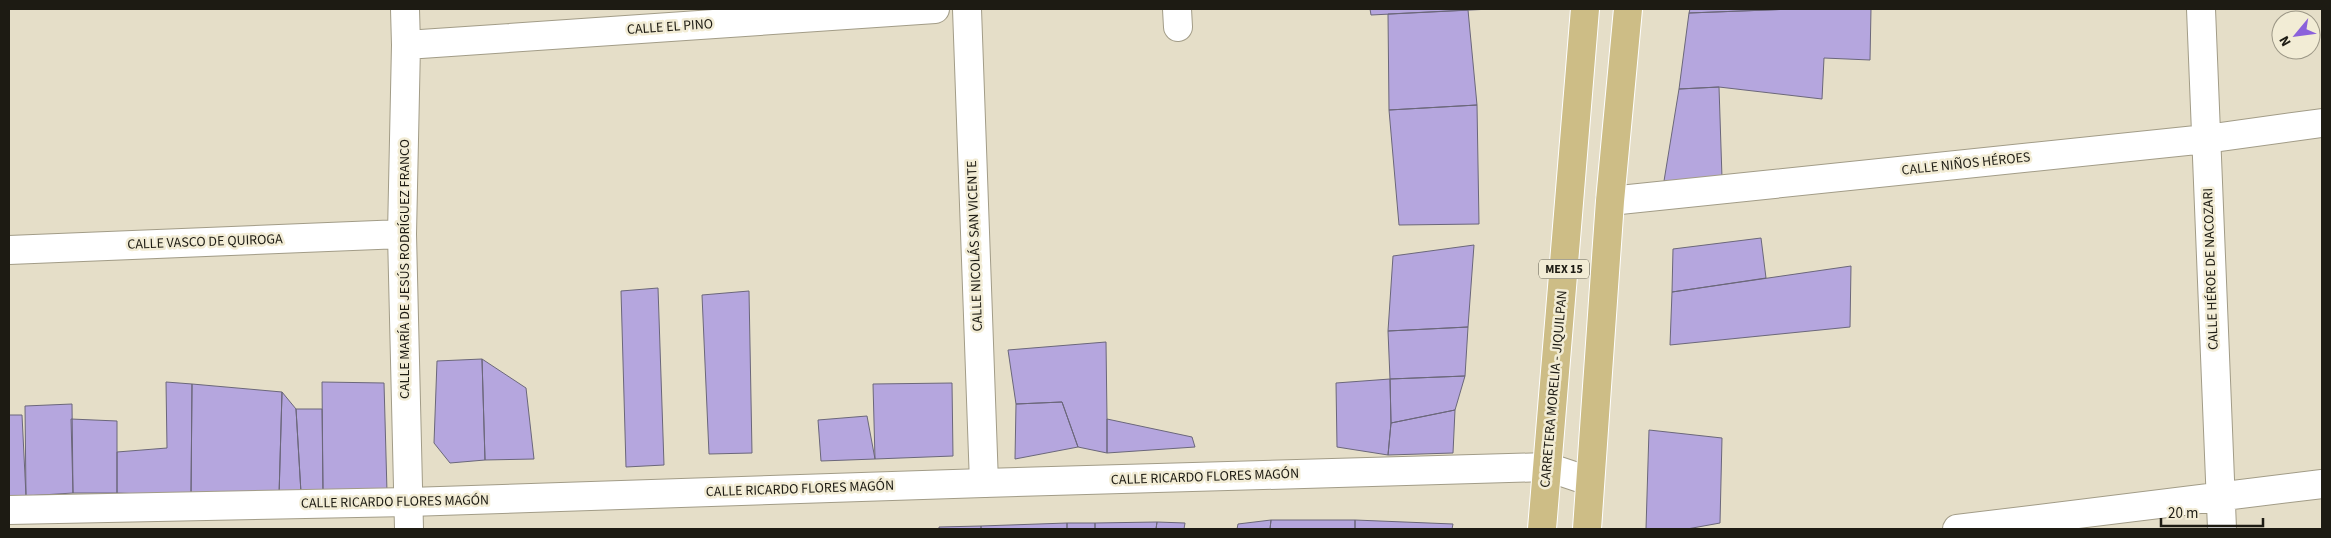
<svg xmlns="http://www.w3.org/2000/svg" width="2331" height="538" font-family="'Source Sans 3',sans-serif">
<rect width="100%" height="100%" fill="#e5dec8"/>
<path fill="#b5a6de" stroke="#6b677a" d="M1370 9H1491L1371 15Z
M1690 9H1793L1689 13Z
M1793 9H1871L1870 60 1824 58 1822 99 1719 87 1679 89 1689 13Z
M1468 10 1477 105 1389 110 1388 14Z
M1719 87 1722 178 1664 181 1679 89Z
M1477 105 1479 224 1399 225 1389 110Z
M1761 238 1766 278 1672 292 1673 249Z
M1474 245 1468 327 1388 331 1393 256Z
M1851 266 1850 327 1670 345 1672 292Z
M658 288 664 465 626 467 621 291Z
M749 291 752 453 709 454 702 295Z
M1468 327 1465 376 1390 379 1388 331Z
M1106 342 1107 419V453L1078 447 1062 402 1016 404 1008 350Z
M482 359 485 460 450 463 434 443 437 361Z
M482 359 526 388 534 459 485 460Z
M1465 376 1455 410 1391 423 1390 379Z
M1390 379 1391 423 1388 455 1337 447 1336 383Z
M166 382 192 384 191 496 117 493V452L167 448Z
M322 382 384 383 387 492H323Z
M952 383 953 456 875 459 873 384Z
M192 384 282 392 279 496H191Z
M282 392 296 409 301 493 279 496Z
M1062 402 1078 447 1015 459 1016 404Z
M72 404 73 493 26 496 25 406Z
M296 409H322L323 492 301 493Z
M1455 410 1453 453 1388 455 1391 423Z
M9 415H22L26 496 9 497Z
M867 416 875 459 821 461 818 420Z
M71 419 117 421V493H73Z
M1107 419 1192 437 1195 447 1107 453Z
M1649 430 1722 438 1720 523 1687 529H1646Z
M1271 520 1270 529H1237L1238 524Z
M1271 520H1355V529H1270Z
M1355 520 1453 524 1452 529H1355Z
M1157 522 1156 529H1095V523Z
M1157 522 1185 523 1184 529H1156Z
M1067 523V529H981V526Z
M1067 523H1095V529H1067Z
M981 526V529H939V527Z"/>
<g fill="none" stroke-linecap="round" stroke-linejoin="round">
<g stroke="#a29c87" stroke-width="30">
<path id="minor" d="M405 9 406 45 402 234 409 529
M967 9 984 483
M1177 9 1178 27
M2201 9 2222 529
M406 45 935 9
M1610 201 2206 139 2322 123
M9 250 402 234
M1957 529 2322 484"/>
</g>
<g stroke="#a29c87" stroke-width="30">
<path id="tertiary" d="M9 510 409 502 984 483 1547 467 1589 481"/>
</g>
<g stroke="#fff" stroke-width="30">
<path id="primary" d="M1542 529 1585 9
M1587 529 1610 201 1628 9"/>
</g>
<use href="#minor" stroke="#fff" stroke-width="28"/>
<use href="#tertiary" stroke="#fff" stroke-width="28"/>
<use href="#primary" stroke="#cdbd86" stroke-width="28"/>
</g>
<g text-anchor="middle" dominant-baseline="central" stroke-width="5" stroke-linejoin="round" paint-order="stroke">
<rect fill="#f2ecd5" stroke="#5d5a4d" stroke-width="1" x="1539" y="259.5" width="50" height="19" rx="4"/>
<g font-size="12" font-weight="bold" fill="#1d1b13">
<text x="1564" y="269">MEX 15</text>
</g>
<g font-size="14" fill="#1d1b13" stroke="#f2ecd5">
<text transform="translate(670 27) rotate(-4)">CALLE EL PINO</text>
<text transform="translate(1966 164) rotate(-6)">CALLE NIÑOS HÉROES</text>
<text transform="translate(205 242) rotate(-2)">CALLE VASCO DE QUIROGA</text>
<text transform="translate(975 246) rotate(-92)">CALLE NICOLÁS SAN VICENTE</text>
<text transform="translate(405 269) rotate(-90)">CALLE MARÍA DE JESÚS RODRÍGUEZ FRANCO</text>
<text transform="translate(2211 269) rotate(-92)">CALLE HÉROE DE NACOZARI</text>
<text transform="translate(1554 389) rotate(-85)">CARRETERA MORELIA - JIQUILPAN</text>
<text transform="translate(1205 477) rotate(-2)">CALLE RICARDO FLORES MAGÓN</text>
<text transform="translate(800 489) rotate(-2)">CALLE RICARDO FLORES MAGÓN</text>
<text transform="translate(395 502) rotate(-1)">CALLE RICARDO FLORES MAGÓN</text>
</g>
</g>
<rect width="2331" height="538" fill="none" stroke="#1d1b13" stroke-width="20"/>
<g transform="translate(2296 35) rotate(241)"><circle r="24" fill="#f2ecd5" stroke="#9d9887"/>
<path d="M0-4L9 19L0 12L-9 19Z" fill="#8b61db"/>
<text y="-8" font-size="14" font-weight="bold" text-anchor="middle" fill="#1d1b13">N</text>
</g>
<path d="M2161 518v8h102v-8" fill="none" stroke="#1d1b13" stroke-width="2.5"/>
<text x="2168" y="518" font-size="15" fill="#1d1b13" stroke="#f2ecd5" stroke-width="4" paint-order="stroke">20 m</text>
</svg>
